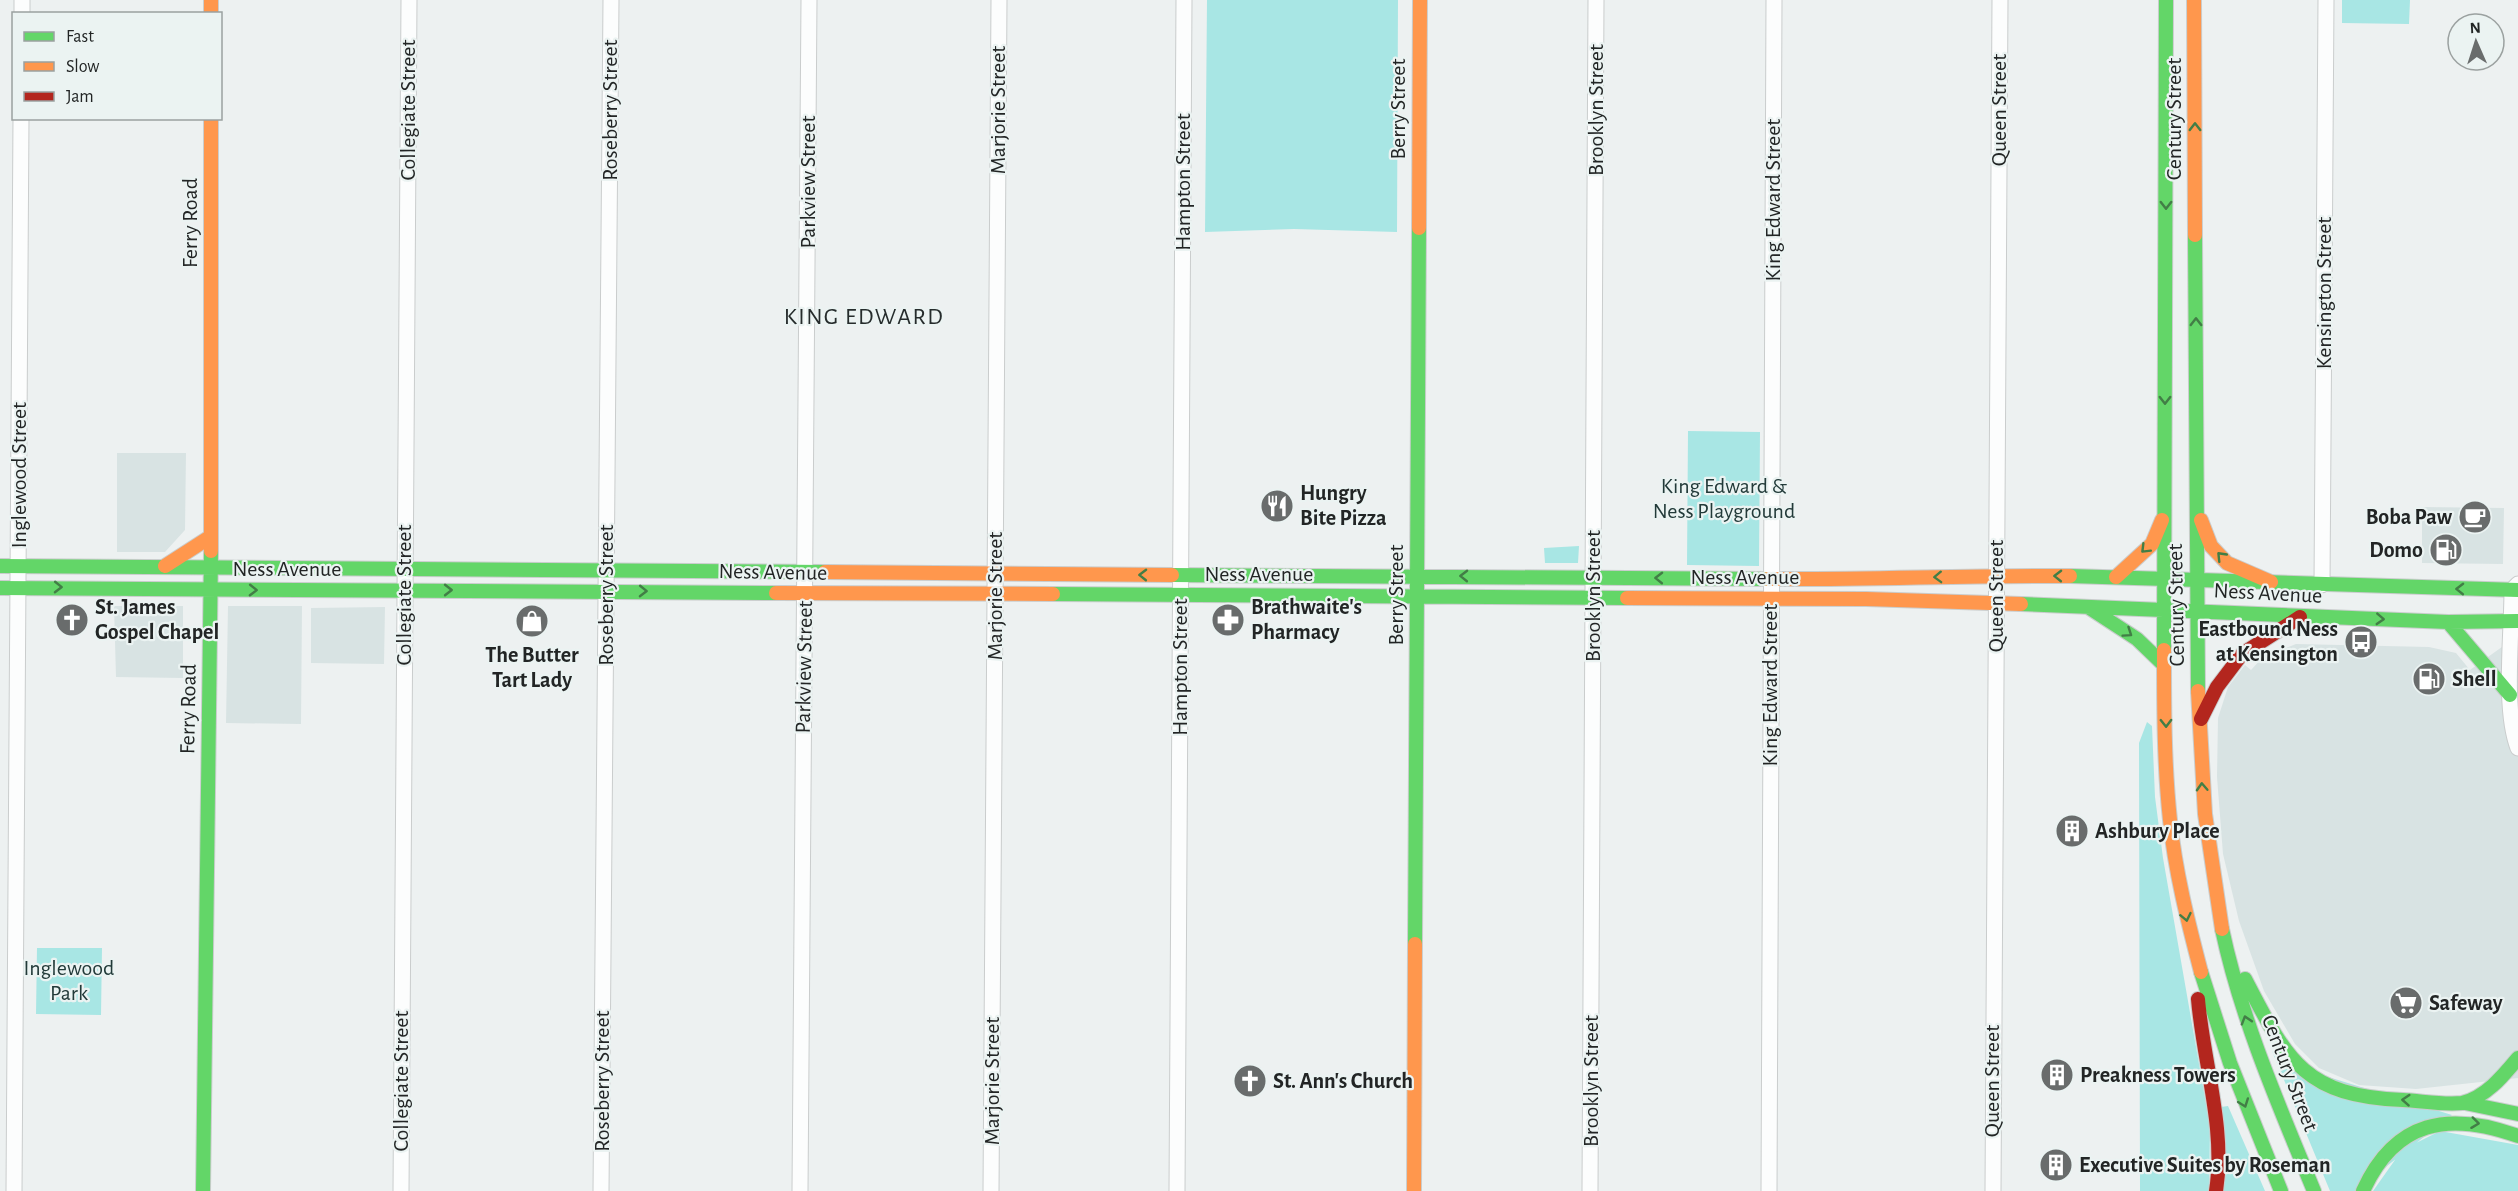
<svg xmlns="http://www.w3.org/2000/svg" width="2518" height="1191" font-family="'Alegreya Sans',sans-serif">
<rect width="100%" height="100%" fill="#edf1f1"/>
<path fill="#d8e3e3" d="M117 453H186L185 530 165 552H117Z
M2422 507 2504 508 2503 564 2422 563Z
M114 606H183V678L116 677Z
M228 606H302L301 724 226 723Z
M385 607 384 664 311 663V608Z
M2296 644 2429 647 2456 653 2470 670 2506 644H2518V1078L2416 1089 2359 1085 2319 1068 2295 1044 2264 991 2239 921 2223 854 2217 777 2218 718 2228 687 2245 665 2251 670 2262 658Z"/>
<path fill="#a8e6e4" d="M1207 0H1398L1397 232 1294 229 1205 232Z
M2342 0H2410L2409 24 2342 23Z
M1688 431 1760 432 1759 566 1687 565Z
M1579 546 1578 563H1545L1544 548Z
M2147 722 2152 726 2155 797 2163 858 2210 1127 2209 1191H2140L2139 743Z
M37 948H102L101 1015 36 1014Z
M2272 1051 2286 1064 2452 1115 2355 1191H2330Z
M2228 1106 2265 1191H2223L2221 1107Z
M2440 1131 2518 1145V1191H2373L2402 1150Z"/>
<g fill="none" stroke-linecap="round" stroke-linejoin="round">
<g stroke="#cacdcd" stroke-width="17">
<path id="street" d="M22 14V0
M2518 584 2512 590C2512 634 2503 709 2518 748
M2322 585 2326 0
M14 1191 21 118
M401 1191 409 0
M601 1191 611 0
M800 1191 809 0
M991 1191 999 0
M1177 1191 1184 0
M1590 1191 1596 0
M1769 1191 1774 0
M1993 1191 2000 0"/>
</g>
<g stroke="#cacdcd" stroke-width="16">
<path id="fast" d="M2195 235 2198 691
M0 566 825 572
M1172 575 1767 579
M2070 576 2518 590
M0 588 776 593
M1053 594 1627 598
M2021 604 2448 622 2518 621
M2088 607 2137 639 2164 665
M2448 622 2510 695
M2164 650 2166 0
M2222 929C2241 1019 2279 1106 2314 1191
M1415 944 1419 228
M2201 972 2230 1063 2281 1191
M2245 979C2287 1060 2303 1096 2403 1100 2422 1101 2443 1105 2462 1103 2486 1097 2503 1076 2518 1058
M2465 1103 2518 1114
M203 1191 211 551
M2363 1191C2395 1120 2449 1111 2518 1136"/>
</g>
<g stroke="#cacdcd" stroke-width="16">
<path id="slow" d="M211 0V14
M2194 0 2195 235
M211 118V551
M1419 228 1420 0
M2201 520 2211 546 2227 563 2271 582
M165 566 210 537
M825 572 1172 575
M2116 577 2152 544 2162 520
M1767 579C1868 580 1969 575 2070 576
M776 593 1053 594
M1627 598 1866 599 2021 604
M2164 650C2164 707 2164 764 2170 820 2175 871 2188 922 2201 972
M2198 691 2205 814 2222 929
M1414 1191 1415 944"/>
</g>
<g stroke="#cacdcd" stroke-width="16">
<path id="jam" d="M2201 719 2217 687 2242 654 2300 617
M2198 999C2203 1061 2226 1129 2216 1191"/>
</g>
<use href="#street" stroke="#fcfdfd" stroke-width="15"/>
<use href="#fast" stroke="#63d668" stroke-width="14"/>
<use href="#slow" stroke="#ff974d" stroke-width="14"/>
<use href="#jam" stroke="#b3261e" stroke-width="14"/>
</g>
<defs><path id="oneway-chevron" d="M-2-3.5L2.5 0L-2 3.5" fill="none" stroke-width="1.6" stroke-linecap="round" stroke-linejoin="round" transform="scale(1.5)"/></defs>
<g stroke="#427e46">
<use href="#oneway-chevron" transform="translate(2195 127) rotate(-90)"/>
<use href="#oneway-chevron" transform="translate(2166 205) rotate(90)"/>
<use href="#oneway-chevron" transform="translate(2196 322) rotate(-90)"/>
<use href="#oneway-chevron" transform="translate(2165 400) rotate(90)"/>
<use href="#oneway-chevron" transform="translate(2145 549) rotate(135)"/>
<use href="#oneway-chevron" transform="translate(2221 556) rotate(-134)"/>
<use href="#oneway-chevron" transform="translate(1143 575) rotate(-179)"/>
<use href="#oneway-chevron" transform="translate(1464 576) rotate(-179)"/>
<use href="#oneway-chevron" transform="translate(2058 576) rotate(-179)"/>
<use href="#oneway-chevron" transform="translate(1938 577) rotate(178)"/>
<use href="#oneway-chevron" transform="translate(1659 578) rotate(-179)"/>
<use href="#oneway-chevron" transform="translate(58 587) rotate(1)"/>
<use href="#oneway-chevron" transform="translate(2460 589) rotate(-179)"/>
<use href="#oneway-chevron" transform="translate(253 590) rotate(1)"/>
<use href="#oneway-chevron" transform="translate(448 590)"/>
<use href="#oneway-chevron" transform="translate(643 591) rotate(1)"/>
<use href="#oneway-chevron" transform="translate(2380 619) rotate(3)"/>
<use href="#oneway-chevron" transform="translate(2128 633) rotate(34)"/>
<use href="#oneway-chevron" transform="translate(2166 723) rotate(89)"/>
<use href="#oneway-chevron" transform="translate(2202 787) rotate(-93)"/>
<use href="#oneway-chevron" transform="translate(2186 917) rotate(78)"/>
<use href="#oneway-chevron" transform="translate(2246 1020) rotate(-107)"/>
<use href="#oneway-chevron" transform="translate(2406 1100) rotate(-176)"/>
<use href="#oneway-chevron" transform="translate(2244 1103) rotate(70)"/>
<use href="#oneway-chevron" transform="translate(2475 1123) rotate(7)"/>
</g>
<defs>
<g id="restaurant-disc" transform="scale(1.725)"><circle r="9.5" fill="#696c6c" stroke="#ebf3f2"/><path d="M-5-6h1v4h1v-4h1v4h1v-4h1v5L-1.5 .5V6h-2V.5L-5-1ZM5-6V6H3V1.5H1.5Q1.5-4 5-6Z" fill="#fff"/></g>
<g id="cafe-disc" transform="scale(1.725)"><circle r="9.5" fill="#696c6c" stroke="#ebf3f2"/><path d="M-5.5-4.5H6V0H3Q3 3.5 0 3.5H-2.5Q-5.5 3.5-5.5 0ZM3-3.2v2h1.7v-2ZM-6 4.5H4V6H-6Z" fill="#fff"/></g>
<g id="fuel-disc" transform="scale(1.725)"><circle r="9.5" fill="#696c6c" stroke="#ebf3f2"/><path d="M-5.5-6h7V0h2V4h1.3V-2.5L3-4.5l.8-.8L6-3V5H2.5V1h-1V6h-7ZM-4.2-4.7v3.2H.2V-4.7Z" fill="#fff"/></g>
<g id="church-disc" transform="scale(1.725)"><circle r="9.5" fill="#696c6c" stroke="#ebf3f2"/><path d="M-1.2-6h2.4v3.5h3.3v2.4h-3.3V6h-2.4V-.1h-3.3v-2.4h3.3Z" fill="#fff"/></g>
<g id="pharmacy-disc" transform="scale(1.725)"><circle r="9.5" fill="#696c6c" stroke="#ebf3f2"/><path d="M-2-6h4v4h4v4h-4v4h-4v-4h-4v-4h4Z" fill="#fff"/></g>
<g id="shop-disc" transform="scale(1.725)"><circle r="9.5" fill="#696c6c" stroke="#ebf3f2"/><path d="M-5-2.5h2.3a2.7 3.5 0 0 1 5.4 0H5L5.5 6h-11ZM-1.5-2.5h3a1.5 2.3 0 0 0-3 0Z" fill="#fff"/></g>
<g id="bus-disc" transform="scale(1.725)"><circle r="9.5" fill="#696c6c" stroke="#ebf3f2"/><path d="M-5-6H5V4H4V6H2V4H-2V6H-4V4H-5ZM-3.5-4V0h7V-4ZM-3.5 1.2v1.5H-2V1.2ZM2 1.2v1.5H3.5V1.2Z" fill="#fff"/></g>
<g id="building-disc" transform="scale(1.725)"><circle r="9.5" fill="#696c6c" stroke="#ebf3f2"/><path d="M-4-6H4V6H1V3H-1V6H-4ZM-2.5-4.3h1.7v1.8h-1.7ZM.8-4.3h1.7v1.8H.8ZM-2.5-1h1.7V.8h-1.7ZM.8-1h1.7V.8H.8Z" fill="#fff"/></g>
<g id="supermarket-disc" transform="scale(1.725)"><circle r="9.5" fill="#696c6c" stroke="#ebf3f2"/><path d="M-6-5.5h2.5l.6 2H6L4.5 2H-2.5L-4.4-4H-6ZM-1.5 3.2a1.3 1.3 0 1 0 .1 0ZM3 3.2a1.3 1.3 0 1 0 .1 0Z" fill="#fff"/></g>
</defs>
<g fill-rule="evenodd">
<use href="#restaurant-disc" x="1277" y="506"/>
<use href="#cafe-disc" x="2475" y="517"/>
<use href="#fuel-disc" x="2446" y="550"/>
<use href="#church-disc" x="72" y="620"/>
<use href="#pharmacy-disc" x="1228" y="620"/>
<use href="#shop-disc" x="532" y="621"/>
<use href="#bus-disc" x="2361" y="642"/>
<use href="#fuel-disc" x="2429" y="679"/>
<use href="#building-disc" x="2072" y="831"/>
<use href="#supermarket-disc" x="2406" y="1003"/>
<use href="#building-disc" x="2057" y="1075"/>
<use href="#church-disc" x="1250" y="1081"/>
<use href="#building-disc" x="2056" y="1165"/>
</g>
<g text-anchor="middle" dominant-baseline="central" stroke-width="4.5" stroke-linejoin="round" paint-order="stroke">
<g font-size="22" fill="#222525" stroke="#ebf3f2">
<text transform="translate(1398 109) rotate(-90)">Berry Street</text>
<text transform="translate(408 110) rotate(-90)">Collegiate Street</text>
<text transform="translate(610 110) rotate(-90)">Roseberry Street</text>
<text transform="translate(998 110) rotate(-90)">Marjorie Street</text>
<text transform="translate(1596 110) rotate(-90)">Brooklyn Street</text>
<text transform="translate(1999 110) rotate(-90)">Queen Street</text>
<text transform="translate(2174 119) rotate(-90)">Century Street</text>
<text transform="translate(808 182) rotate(-90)">Parkview Street</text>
<text transform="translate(1183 182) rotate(-90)">Hampton Street</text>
<text transform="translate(1773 200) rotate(-90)">King Edward Street</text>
<text transform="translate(190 223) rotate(-90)">Ferry Road</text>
<text transform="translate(2324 293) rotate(-90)">Kensington Street</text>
<text transform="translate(19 475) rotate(-90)">Inglewood Street</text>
<text x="287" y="569">Ness Avenue</text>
<text transform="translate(773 572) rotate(1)">Ness Avenue</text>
<text x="1259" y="574">Ness Avenue</text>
<text x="1745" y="577">Ness Avenue</text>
<text transform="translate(2268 593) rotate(3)">Ness Avenue</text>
<text transform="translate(404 595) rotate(-90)">Collegiate Street</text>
<text transform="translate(606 595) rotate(-90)">Roseberry Street</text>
<text transform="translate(1396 595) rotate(-90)">Berry Street</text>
<text transform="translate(995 596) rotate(-90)">Marjorie Street</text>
<text transform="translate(1593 596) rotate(-90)">Brooklyn Street</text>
<text transform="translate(1996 596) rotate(-90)">Queen Street</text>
<text transform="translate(2176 605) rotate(-91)">Century Street</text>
<text transform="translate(804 667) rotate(-89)">Parkview Street</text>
<text transform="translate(1180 667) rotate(-90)">Hampton Street</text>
<text transform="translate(1770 685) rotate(-90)">King Edward Street</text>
<text transform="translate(188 709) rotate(-89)">Ferry Road</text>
<text transform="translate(2290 1073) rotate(69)">Century Street</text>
<text transform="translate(401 1081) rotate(-90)">Collegiate Street</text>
<text transform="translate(602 1081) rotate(-90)">Roseberry Street</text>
<text transform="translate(992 1081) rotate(-90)">Marjorie Street</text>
<text transform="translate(1591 1081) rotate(-90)">Brooklyn Street</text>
<text transform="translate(1992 1081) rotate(-90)">Queen Street</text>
</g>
<g font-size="22" fill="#223a39" stroke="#ebf3f2">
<text x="1724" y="486">King Edward &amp;<tspan x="1724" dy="25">Ness Playground</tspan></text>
<text x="69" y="968">Inglewood<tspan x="69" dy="25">Park</tspan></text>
</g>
<g font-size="22" font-weight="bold" fill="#222525" stroke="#ebf3f2" text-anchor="start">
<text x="1300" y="493">Hungry<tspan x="1300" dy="25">Bite Pizza</tspan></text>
<text x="2452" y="517" text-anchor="end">Boba Paw</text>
<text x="2423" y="550" text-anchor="end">Domo</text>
<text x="95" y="607">St. James<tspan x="95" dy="25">Gospel Chapel</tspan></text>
<text x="1251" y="607">Brathwaite's<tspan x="1251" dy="25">Pharmacy</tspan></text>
<text x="2338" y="629" text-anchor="end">Eastbound Ness<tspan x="2338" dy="25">at Kensington</tspan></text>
<text x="532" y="655" text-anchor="middle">The Butter<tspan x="532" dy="25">Tart Lady</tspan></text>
<text x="2452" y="679">Shell</text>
<text x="2095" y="831">Ashbury Place</text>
<text x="2429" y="1003">Safeway</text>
<text x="2080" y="1075">Preakness Towers</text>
<text x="1273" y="1081">St. Ann's Church</text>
<text x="2079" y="1165">Executive Suites by Roseman</text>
</g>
<g font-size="24" letter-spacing="1.5" fill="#262c2c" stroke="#ebf3f2">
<text x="864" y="317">KING EDWARD</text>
</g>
</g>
<rect x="12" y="12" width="210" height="108" fill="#ebf3f2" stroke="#9ba1a0" stroke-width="1.5"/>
<rect x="24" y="32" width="30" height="9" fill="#63d668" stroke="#9ba1a0" stroke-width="1.5"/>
<text x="66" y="42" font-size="18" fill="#222525">Fast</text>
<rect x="24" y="62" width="30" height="9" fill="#ff974d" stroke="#9ba1a0" stroke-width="1.5"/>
<text x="66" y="72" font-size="18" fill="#222525">Slow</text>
<rect x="24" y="92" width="30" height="9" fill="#b3261e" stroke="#9ba1a0" stroke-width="1.5"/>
<text x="66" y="102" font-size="18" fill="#222525">Jam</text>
<g transform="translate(2476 42) rotate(357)"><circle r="28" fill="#ebf3f2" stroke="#9ba1a0" stroke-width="1.5"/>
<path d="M0-4.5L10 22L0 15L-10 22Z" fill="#696c6c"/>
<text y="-9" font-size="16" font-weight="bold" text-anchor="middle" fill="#222525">N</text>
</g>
</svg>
